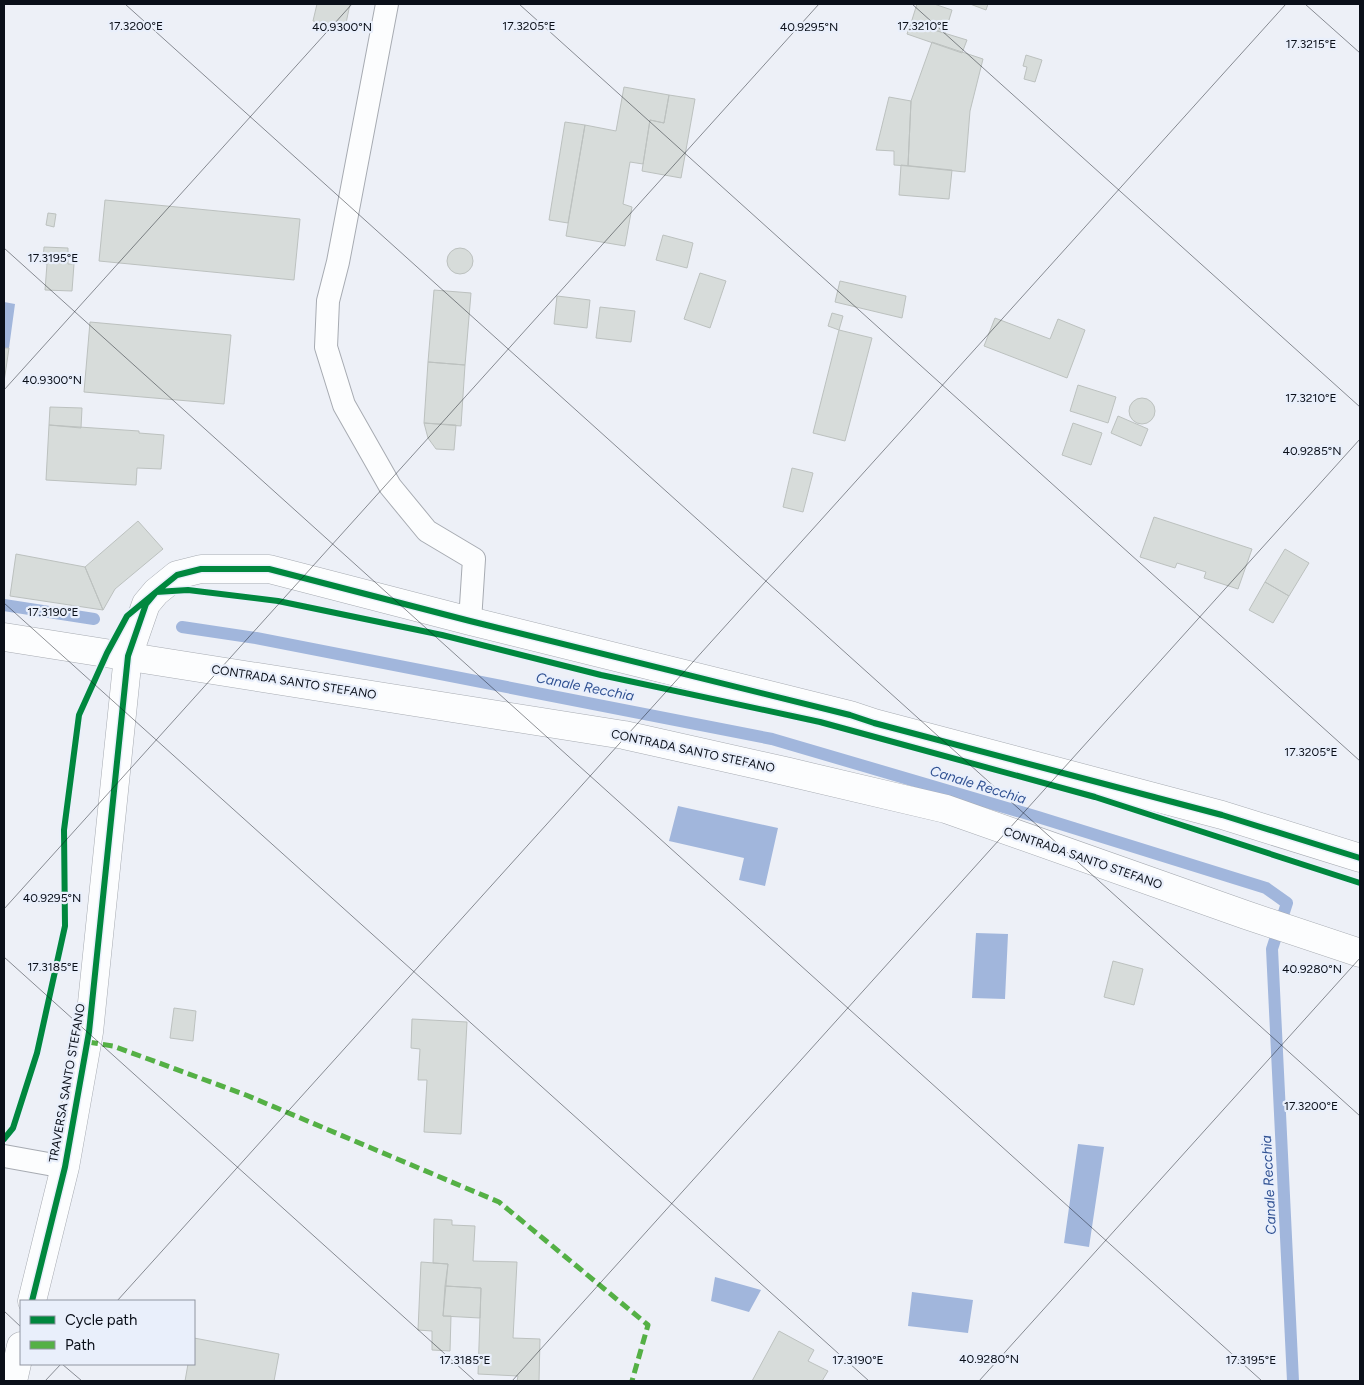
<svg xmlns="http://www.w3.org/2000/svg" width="1364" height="1385" font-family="Figtree,sans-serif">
<rect width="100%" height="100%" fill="#edf0f7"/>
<path fill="#a1b6dc" d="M4 302 15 304 9 348H4Z
M678 806 778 828 765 886 739 880 744 858 669 841Z
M976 933 1008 934 1005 999 972 998Z
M1078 1144 1104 1147 1089 1247 1064 1243Z
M715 1277 761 1290 749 1312 711 1301Z
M912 1292 973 1300 968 1333 908 1326Z"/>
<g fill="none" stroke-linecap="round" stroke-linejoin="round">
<path stroke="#a1b6dc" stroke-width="12" d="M4 605 94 619
M182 627 256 638 772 739 1038 817 1266 888 1287 903 1272 949 1293 1381"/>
</g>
<path fill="#d7dcda" stroke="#bcc1bf" d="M317 4H350L345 28 313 21Z
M917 4H934L952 10 945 33 911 23Z
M970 4H988L986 10Z
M911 23 967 40 962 53 907 34Z
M932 42 983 59 970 111 965 172 908 166 911 101Z
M1026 55 1042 60 1035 82 1024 79 1027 67 1023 66Z
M624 87 669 95 664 123 650 120 643 164 630 162 623 204 632 207 625 246 566 236 585 125 616 131Z
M669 95 695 99 681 178 642 171 650 120 664 123Z
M889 97 911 101 908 166 894 165V151L876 150Z
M565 122 585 125 568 223 549 220Z
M901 165 952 170 949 199 899 195Z
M105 200 300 219 294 280 99 261Z
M48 213 56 214 54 227 46 225Z
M663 235 693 243 687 268 656 260Z
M44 247 68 248V264H74L72 291 45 290 47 264 43 263Z
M447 261a13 13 0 1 1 26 0a13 13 0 1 1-26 0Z
M700 273 726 281 710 328 684 319Z
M840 281 906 296 902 318 835 302Z
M434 290 471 293 465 365 428 362Z
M557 296 590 300 587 328 554 324Z
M600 307 635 311 631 342 596 338Z
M832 313 843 316 839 330 828 326Z
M995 318 1050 339 1058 319 1085 330 1067 378 984 346Z
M90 322 231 335 224 404 84 392Z
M839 330 872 338 845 441 813 433Z
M4 348H9L4 382Z
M428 362 465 365 461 426 424 423Z
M1078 385 1116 397 1108 423 1070 411Z
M1129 411a13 13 0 1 1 26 0a13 13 0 1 1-26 0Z
M50 407 82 408 81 428 49 425Z
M1118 416 1148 429 1141 446 1111 433Z
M424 423 456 425 454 450 436 449 428 438Z
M1073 423 1102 433 1091 465 1062 455Z
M49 425 139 431V433L164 435 161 469 137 468 136 485 46 480Z
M792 468 813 473 803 512 783 507Z
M1154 517 1252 549 1238 589 1204 578 1206 572 1177 563 1175 568 1140 557Z
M138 521 163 549 115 589 103 610 85 567Z
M1285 549 1309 563 1289 596 1265 582Z
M16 554 85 567 103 610 10 596Z
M1265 582 1289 596 1273 623 1249 610Z
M1113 961 1143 969 1134 1005 1104 997Z
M174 1008 196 1011 193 1041 170 1038Z
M412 1019 467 1022 461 1134 424 1132 427 1080H418L420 1049 411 1048Z
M434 1219 452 1220V1225L475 1226 473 1261 517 1262 513 1338 540 1339 539 1381H517L518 1376 478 1374 481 1288 445 1286 448 1264 433 1263Z
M421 1262 448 1264 443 1316H451L450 1351 432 1350V1331L418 1330Z
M445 1286 481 1288 480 1318 443 1316Z
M779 1331 814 1350 808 1361 828 1371 822 1381H752Z
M194 1338 279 1354 274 1381H185L188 1364H194Z"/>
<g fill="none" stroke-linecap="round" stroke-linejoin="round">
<g stroke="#a7abb2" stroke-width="24">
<path id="lane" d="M387 4 338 262 328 301 326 347 344 405 390 486 427 531 474 559 470 621
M4 1156 65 1167"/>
</g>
<g stroke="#a7abb2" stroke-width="29">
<path id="street" d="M32 1301 65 1167 89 1032 128 656 146 604 156 592 177 575 201 569H269L470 621 850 715 874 723 1222 815 1360 858
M13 1381 21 1346"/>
</g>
<g stroke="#a7abb2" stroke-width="29">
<path id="secondary" d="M4 637 624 735 789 772 946 809 1246 915 1360 953"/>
</g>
<use href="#lane" stroke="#fcfdfe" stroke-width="22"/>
<use href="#street" stroke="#fcfdfe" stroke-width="28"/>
<use href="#secondary" stroke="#fcfdfe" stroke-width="28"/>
<path stroke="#54b045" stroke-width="5" stroke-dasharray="10 5" stroke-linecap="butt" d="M88 1042 113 1046 246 1095 499 1202 648 1325 632 1381"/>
<g stroke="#e9effb" stroke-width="9">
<path id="cycleway" d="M4 1139 13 1128 37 1053 65 926 64 830 79 715 107 653 127 616 156 592 188 590 278 601 442 635 601 675 820 722 1095 797 1360 883
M32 1301 65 1167 89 1032 128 656 146 604 156 592 177 575 201 569H269L470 621 850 715 874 723 1222 815 1360 858"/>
</g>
<use href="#cycleway" stroke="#00873e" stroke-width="6"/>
</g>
<path fill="none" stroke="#0a0f19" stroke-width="1" stroke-opacity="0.45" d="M125 4 1360 1116M519 4 1360 761M912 4 1360 407M1305 4 1360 53M4 248 1262 1381M4 390 352 4M4 603 869 1381M4 909 819 4M4 957 475 1381M117 1301 1286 4M4 1311 21 1327M62 1364 82 1381M45 1381 61 1364M512 1381 1360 439M979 1381 1360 958"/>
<g text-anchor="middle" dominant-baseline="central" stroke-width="4.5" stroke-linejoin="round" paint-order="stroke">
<g font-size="12" fill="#0a0f19" stroke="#e9effb">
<text transform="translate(294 682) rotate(9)">CONTRADA SANTO STEFANO</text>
<text transform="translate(693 751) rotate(12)">CONTRADA SANTO STEFANO</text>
<text transform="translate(1083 858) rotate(19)">CONTRADA SANTO STEFANO</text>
<text transform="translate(67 1083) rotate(-80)">TRAVERSA SANTO STEFANO</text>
</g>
<g font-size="14" font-style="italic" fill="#315293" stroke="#e9effb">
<text transform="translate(585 687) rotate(11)">Canale Recchia</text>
<text transform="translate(978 785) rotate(17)">Canale Recchia</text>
<text transform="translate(1269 1185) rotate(-93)">Canale Recchia</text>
</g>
</g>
<g font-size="12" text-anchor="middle" fill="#0a0f19" stroke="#e9effb" stroke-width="4.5" stroke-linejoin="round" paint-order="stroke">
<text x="136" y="30">17.3200°E</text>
<text x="529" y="30">17.3205°E</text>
<text x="923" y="30">17.3210°E</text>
<text x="342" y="31">40.9300°N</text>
<text x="809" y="31">40.9295°N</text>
<text x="1311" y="48">17.3215°E</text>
<text x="53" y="262">17.3195°E</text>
<text x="52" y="384">40.9300°N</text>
<text x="1311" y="402">17.3210°E</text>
<text x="1312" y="455">40.9285°N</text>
<text x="53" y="616">17.3190°E</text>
<text x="1311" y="756">17.3205°E</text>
<text x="52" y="902">40.9295°N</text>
<text x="53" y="971">17.3185°E</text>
<text x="1312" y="973">40.9280°N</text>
<text x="1311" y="1110">17.3200°E</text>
<text x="989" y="1363">40.9280°N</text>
<text x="465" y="1364">17.3185°E</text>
<text x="858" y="1364">17.3190°E</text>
<text x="1251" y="1364">17.3195°E</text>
</g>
<rect width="1364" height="1385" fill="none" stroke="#0a0f19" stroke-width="10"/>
<rect x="20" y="1300" width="175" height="65" fill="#e9effb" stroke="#9095a1"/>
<rect x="30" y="1316" width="25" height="8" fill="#00873e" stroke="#9095a1"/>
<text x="65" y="1325" font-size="15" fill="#0a0f19">Cycle path</text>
<rect x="30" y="1341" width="25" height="8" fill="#54b045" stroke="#9095a1"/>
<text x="65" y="1350" font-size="15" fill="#0a0f19">Path</text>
</svg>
